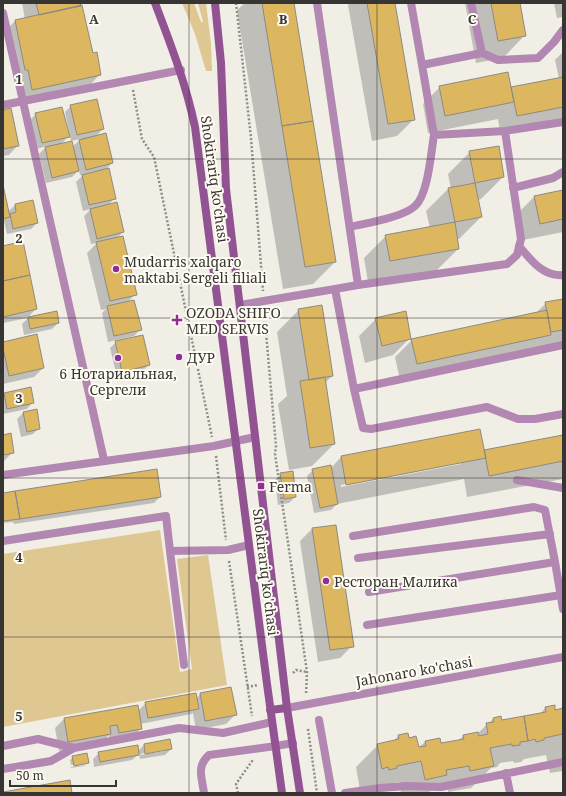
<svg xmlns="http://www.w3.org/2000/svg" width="566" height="796" font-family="'Noto Serif',serif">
<rect width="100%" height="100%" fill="#f1eee6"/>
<path fill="#dfc792" d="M182 3H194L201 22H203L198 3H206L211 44 212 71H206L195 34Z
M160 530 180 672 192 669 177 559 208 555 227 685 3 727V554Z"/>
<path fill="#0003" fill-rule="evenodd" d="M22 3H79L92 54 100 74 91 84 23 98 6 30 15 21 25 19Z
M245 3H292L335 262 313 284 283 289 237 10Z
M350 3H394L414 119 397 136 372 141 348 5Z
M465 3H519L525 35 503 58 476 63Z
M554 3H563V17L557 18Z
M563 52V121L500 132 498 119 428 133 423 104 440 87 510 88 559 79 555 60Z
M71 106 103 129 95 137 112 163 105 170 115 198 108 205 123 232 116 239 135 294 128 302 140 330 134 336 108 342 102 313 106 309 101 310 87 253 97 243 91 244 84 216 91 209 83 211 76 182 83 175H80L79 170 72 177 46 183 39 154 47 146 36 149 30 120 36 114 68 137 60 145 72 147 81 139 71 141 65 112Z
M3 111 18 145 9 155 3 156Z
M470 152 503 177 481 199 477 200 481 217 459 239H456L458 249 436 271 368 282 364 258 386 236 430 228 426 211 448 189H451L448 174Z
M563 191V232L523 240 517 214 534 197Z
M3 192 8 212 15 205 32 201 37 223 31 229 7 234 4 221 3 222Z
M3 247 36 309 27 318 3 323Z
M563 300V343L400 380 395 357 412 340 536 313 546 303Z
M299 310 332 376 325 383 334 444 312 466 289 470 278 404 287 396 277 332Z
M28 318 58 323 52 329 24 335 22 324Z
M376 319 410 338 393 355 365 363 359 336Z
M116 342 149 365 142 371 117 377 110 348Z
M3 343 43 368 34 377 3 384Z
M30 388 33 402 27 409 3 414V395L4 394Z
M36 411 39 428 33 434 21 437 17 419 23 413Z
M3 436 13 452 3 462Z
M563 436V479L467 497 464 479 337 504 331 510 314 513 307 476 313 470 331 468 341 457 483 451ZM461 462V464L341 487V485Z
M281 474 295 497 289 503 278 505 275 480Z
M3 494 160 497 154 503 14 524 13 522 3 523Z
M312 529 352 646 340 658 318 662 300 541Z
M200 694 235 715 226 724 196 730 193 713 191 714 140 724 141 728 132 738 110 742 109 735 101 743 59 751 55 728 64 719 138 711 146 703 196 699Z
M545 708 563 712V771L550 773 546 755 524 759 521 762 514 763 513 761 500 763 497 767 491 768 471 788 448 792V787L430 791 428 793H401L399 782 360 790 356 767 378 745 393 742 398 736 408 739 418 748 425 742 440 739V744L458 741 464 735 478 733 493 719 501 721 540 714Z
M169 741 171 749 165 755 140 759 139 754 132 760 94 767 93 759 99 753 138 751 144 745ZM165 749V751L141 755 140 754Z
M73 757 88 763 86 764V763L71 765 70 760Z
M86 765 85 766 71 768V767Z"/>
<path fill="#ddb75f" stroke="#8d8a83" d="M36 3H80L81 6 39 15Z
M262 3H294L313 121 282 126Z
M367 3H395L415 120 388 124Z
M491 3H520L526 36 498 41Z
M82 5 93 53 97 52 101 75 32 90 28 70H25L15 20Z
M508 72 514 102 445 116 439 86Z
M563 77V107L517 116 511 87Z
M97 99 104 129 77 135 70 105Z
M62 107 70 137 42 143 35 113Z
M11 108 19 146 3 149V110Z
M313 121 336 262 305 267 282 126Z
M106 133 113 163 86 170 79 140Z
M72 141 79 171 52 178 45 147Z
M499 146 504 177 475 183 469 151Z
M109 168 116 199 89 205 82 175Z
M475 183 482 217 455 222 448 188Z
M3 185 10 217 3 219Z
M563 190V219L540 224 534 196Z
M33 200 38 223 13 229 10 214 16 212 15 204Z
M117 202 124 232 97 239 90 209Z
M455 222 459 249 390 261 385 235Z
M123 236 137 295 110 301 96 242Z
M23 241 30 275 3 281V246Z
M30 275 37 309 3 317V281Z
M563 299V330L551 332 545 302Z
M134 300 142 330 114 336 107 306Z
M322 305 333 376 309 380 298 309Z
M547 310 551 335 417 364 411 339Z
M57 311 59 323 30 329 28 317Z
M406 311 411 339 382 346 375 318Z
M37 334 44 368 9 376 3 348V342Z
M143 335 150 365 122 372 115 341Z
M325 377 335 444 310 448 300 381Z
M31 387 34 403 7 409 4 393Z
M37 409 40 429 27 432 23 412Z
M480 429 486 458 346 485 341 456Z
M11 433 14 453 3 455V435Z
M563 435V461L489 476 484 450Z
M331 465 338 504 320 508 312 469Z
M157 469 161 497 20 519 15 491Z
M293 471 296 497 284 499 280 473Z
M15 491 20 519 3 521V493Z
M336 525 354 647 330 650 312 528Z
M231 687 237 715 205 721 200 693Z
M196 693 199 709 148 718 145 702Z
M138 705 142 729 119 733 117 725 110 726 111 734 68 742 64 718Z
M555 705V710L563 708V734L544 738V740L536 742 535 739 528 741 524 716 546 712 545 707Z
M501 716 502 720 524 716 528 741 520 742V745L512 746V744L490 748 494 766 470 771 469 766 446 770 447 775 425 780 421 761 397 766V768L389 770 388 767 382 769 377 744 399 739 398 735 408 733 409 738 416 736 419 747 426 746 425 741 440 738 441 743 464 739 463 735 478 732 479 736 488 734 486 723 494 722 493 718Z
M170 739 172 749 145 754 144 744Z
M138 745 139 755 100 762 98 752Z
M87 753 89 763 74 766 72 756Z
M70 780 72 793H3V792Z"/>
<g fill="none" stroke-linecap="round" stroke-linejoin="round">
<path stroke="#8f8c88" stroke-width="2.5" stroke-dasharray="2 2" stroke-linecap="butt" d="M236 3 251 138 263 291
M133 90 142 139 154 157 212 437
M264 310 276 446 275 454 307 672 306 694
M216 456 226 540
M229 561 252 716
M293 673 296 670 307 672
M247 687 258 685
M308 729 317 793
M238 793 236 784 252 761 251 759"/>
<path stroke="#b287b2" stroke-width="8" d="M317 3 358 285 335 289
M411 3 422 65 482 53 498 60 538 58 554 42 563 30
M471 3 482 53
M422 65 434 135 505 131 563 122
M513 188 553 178 563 172
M350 227C367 223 404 217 415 206 428 195 431 153 434 135
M519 246C531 260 543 277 563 275
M358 285 507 264 517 255 521 239 505 131
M240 305 335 289 354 389 363 428 371 429 487 407 518 419H535L563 414
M354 389 563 345
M517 480 563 488
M353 536 534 507 545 510 555 562 563 609
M3 541 166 516 170 551 228 550 249 545
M170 551 184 665
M358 558 550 534
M369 592 555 562
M367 625 561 595
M319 720 332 793
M3 746 38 739 74 748 179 728 223 733 272 722
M3 769 51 761 74 748
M506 773 510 793
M204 793C202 777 196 767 209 755L276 746 293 743
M345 793 380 788 406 786 441 787 563 762"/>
<path stroke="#b287b2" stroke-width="8" d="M3 13 104 460
M3 105 181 70
M3 475 214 446 255 437
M287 708 563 657"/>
<path stroke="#925393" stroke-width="8" d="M155 3C171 45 186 84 195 127L267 684 282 793
M215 3 221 63 226 189 287 708 300 793
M270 710 287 708"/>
</g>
<path fill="none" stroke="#373533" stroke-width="1" stroke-opacity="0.55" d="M189 3V793M377 3V793M3 159H563M3 318H563M3 478H563M3 637H563"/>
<g fill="#912e95" stroke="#fefbf3" stroke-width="1.5">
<circle cx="116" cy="269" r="4"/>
<path d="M175 314h4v4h4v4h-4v4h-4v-4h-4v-4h4z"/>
<circle cx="179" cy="357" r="4"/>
<circle cx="118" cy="358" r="4"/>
<rect x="257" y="482" width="8" height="8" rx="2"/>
<circle cx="326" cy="581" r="4"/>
</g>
<g text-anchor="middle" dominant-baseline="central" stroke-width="4" stroke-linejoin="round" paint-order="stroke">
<g font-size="14" fill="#373533" stroke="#fefbf3">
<text transform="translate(215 179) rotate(82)">Shokirariq ko'chasi</text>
<text transform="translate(266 572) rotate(83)">Shokirariq ko'chasi</text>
<text transform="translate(414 671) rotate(-10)">Jahonaro ko'chasi</text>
</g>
<g font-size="14" fill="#373533" stroke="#fefbf3" text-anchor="start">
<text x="124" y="261">Mudarris xalqaro<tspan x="124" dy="16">maktabi Sergeli filiali</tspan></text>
<text x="186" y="312">OZODA SHIFO<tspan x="186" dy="16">MED SERVIS</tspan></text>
<text x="187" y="357">ДУР</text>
<text x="118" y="373" text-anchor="middle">6 Нотариальная,<tspan x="118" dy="16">Сергели</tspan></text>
<text x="269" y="486">Ferma</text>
<text x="334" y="581">Ресторан Малика</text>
</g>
</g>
<g font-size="13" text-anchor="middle" font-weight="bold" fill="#373533" stroke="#fefbf3" stroke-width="4" stroke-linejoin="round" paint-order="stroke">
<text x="94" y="24">A</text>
<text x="283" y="24">B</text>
<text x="472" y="24">C</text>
<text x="19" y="84">1</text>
<text x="19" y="243">2</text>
<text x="19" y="403">3</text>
<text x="19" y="562">4</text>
<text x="19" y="721">5</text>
</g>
<rect width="566" height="796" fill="none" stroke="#373533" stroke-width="8"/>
<path d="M10 780v6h106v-6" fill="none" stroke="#373533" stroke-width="2"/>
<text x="16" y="780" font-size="12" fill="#373533" stroke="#fefbf3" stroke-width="3" paint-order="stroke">50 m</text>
</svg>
